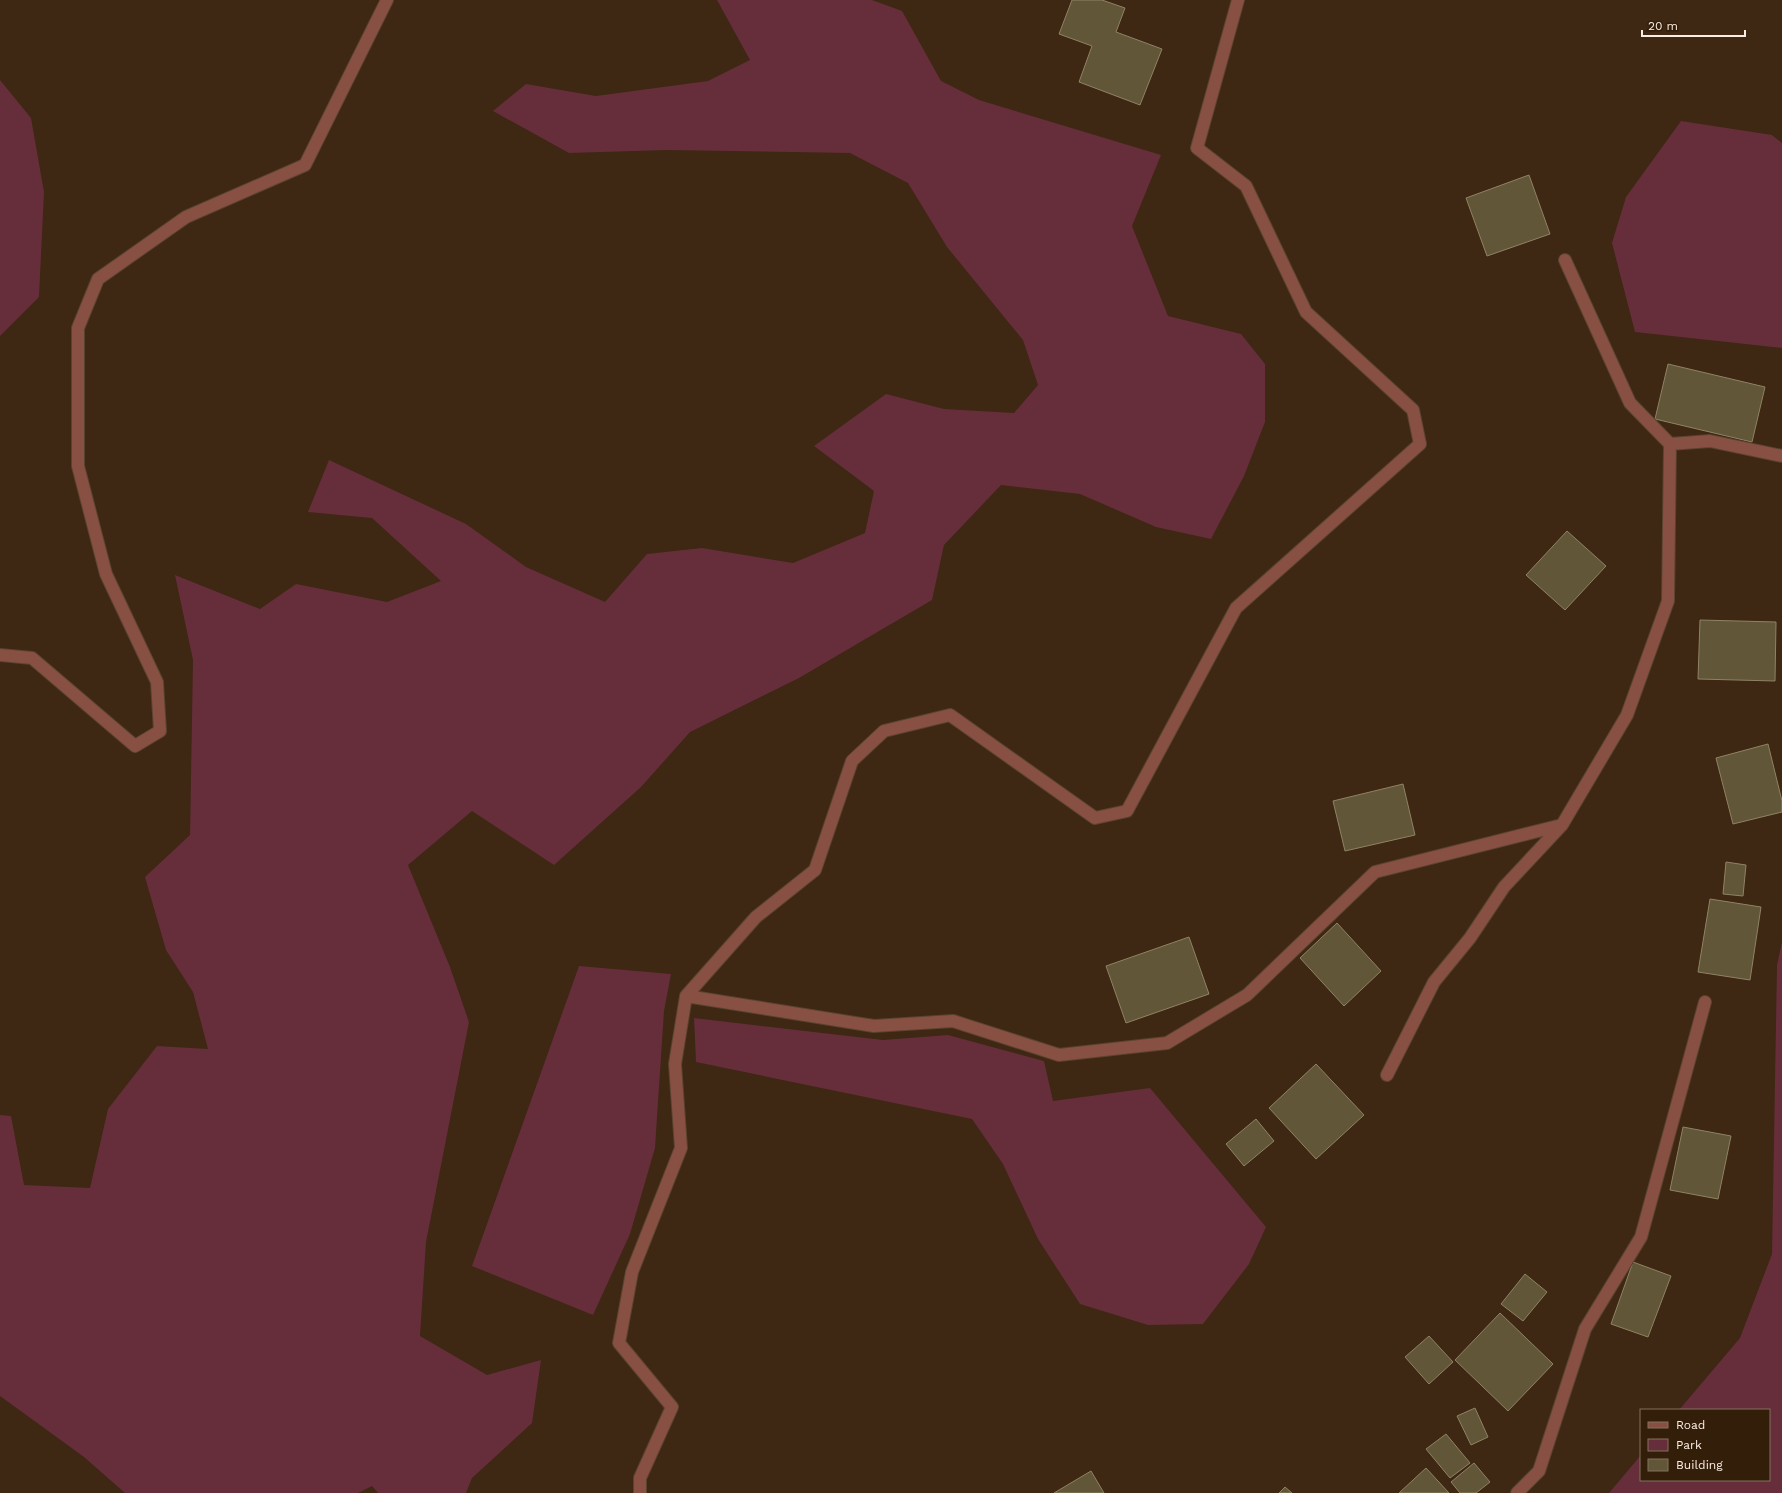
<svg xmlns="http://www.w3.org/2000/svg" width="1782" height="1493" font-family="'Work Sans',sans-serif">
<rect width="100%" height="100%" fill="#3e2713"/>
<path fill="#652e3a" d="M717 0H872L902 11 941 81 979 100 1161 155 1132 226 1168 316 1241 334 1265 364V422L1244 476 1211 539 1156 527 1080 494 1001 485 944 545 932 600 799 678 690 732 641 787 554 865 472 811 408 865 450 967 469 1022 426 1242 420 1336 487 1375 541 1360 532 1423 472 1478 466 1493H378L372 1486 358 1493H125L84 1457 0 1396V1115L11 1116 24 1185 90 1188 108 1109 157 1046 208 1049 193 992 166 950 145 877 190 835 193 660 175 575 260 609 296 584 387 602 441 581 372 518 308 512 329 460 466 524 526 567 605 602 647 554 702 548 793 563 865 533 874 491 814 446 886 394 944 409 1014 413 1038 385 1023 340 947 247 908 183 850 153 666 150 569 153 493 111 526 84 596 96 708 81 750 60Z
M0 80 31 118 44 192 39 297 0 336Z
M1681 121 1772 135 1782 143V348L1635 332 1612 243 1626 197Z
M1782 942V1493H1609L1641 1455V1480H1769V1410H1679L1740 1338 1772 1254 1777 965Z
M579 966 671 974 664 1011 655 1148 630 1234 593 1315 472 1266Z
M694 1018 883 1040 948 1035 1044 1061 1053 1101 1150 1088 1266 1227 1249 1264 1203 1324 1148 1325 1080 1304 1038 1239 1003 1164 972 1119 696 1062Z"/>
<path fill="#625638" stroke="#908364" d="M1072 0H1102L1125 8 1116 32 1162 49 1140 105 1079 82 1092 46 1059 34Z
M1529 175 1550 234 1487 256 1466 198Z
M1668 364 1765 387 1752 442 1655 419Z
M1567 531 1606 566 1565 610 1526 575Z
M1700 620 1776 622 1775 681 1698 679Z
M1768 744 1782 801V812L1733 824 1716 758Z
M1403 784 1415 835 1345 851 1333 801Z
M1726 862 1746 865 1743 896 1723 894Z
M1710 899 1761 907 1750 980 1698 972Z
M1337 923 1381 971 1344 1006 1300 958Z
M1189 937 1209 994 1126 1023 1106 966Z
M1316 1064 1364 1115 1316 1159 1269 1108Z
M1256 1119 1274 1141 1244 1166 1226 1144Z
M1683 1127 1731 1136 1718 1199 1670 1190Z
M1633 1262 1671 1276 1648 1337 1611 1324Z
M1525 1274 1547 1292 1523 1321 1501 1304Z
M1500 1313 1553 1364 1508 1411 1455 1360Z
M1429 1336 1453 1362 1429 1384 1405 1357Z
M1475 1408 1488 1437 1471 1445 1457 1416Z
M1446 1434 1470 1463 1450 1478 1426 1449Z
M1474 1463 1490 1482 1476 1493H1460L1451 1482Z
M1426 1468 1449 1493H1399Z
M1091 1471 1104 1493H1054Z
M1285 1487 1292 1493H1279Z"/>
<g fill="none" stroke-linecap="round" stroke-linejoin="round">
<g stroke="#594330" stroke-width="14">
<path id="minor" d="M1565 260 1630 403 1670 444
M0 655 32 658 135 746 160 731 157 682 106 574 78 466V328L98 279 186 217 305 165 387 0
M686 996 874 1026 953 1021 1059 1055 1167 1043 1247 995 1375 872 1562 825
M1387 1075 1434 982 1470 938 1504 887 1562 825 1627 715 1668 601 1670 444 1710 441 1782 456
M640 1493V1478L672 1407 619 1343 632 1272 681 1148 675 1064 686 996 756 917 815 870 852 761 884 731 950 715 1095 818 1127 811 1236 608 1420 444 1413 410 1306 312 1246 186 1197 148 1238 0
M1517 1493 1539 1471 1585 1329 1641 1237 1705 1002"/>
</g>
<use href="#minor" stroke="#885042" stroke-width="12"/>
</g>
<rect x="1640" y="1409" width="130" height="72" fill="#331e09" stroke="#83715f"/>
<rect x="1648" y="1422" width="20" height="6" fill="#885042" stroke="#83715f"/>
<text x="1676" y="1429" font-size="12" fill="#fcede1">Road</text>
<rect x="1648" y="1439" width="20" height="12" fill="#652e3a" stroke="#83715f"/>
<text x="1676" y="1449" font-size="12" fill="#fcede1">Park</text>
<rect x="1648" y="1459" width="20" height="12" fill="#625638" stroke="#83715f"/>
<text x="1676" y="1469" font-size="12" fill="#fcede1">Building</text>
<path d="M1642 30v6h103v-6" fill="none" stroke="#fcede1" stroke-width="2"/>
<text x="1648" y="30" font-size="12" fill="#fcede1" stroke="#331e09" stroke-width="3" paint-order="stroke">20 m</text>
</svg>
